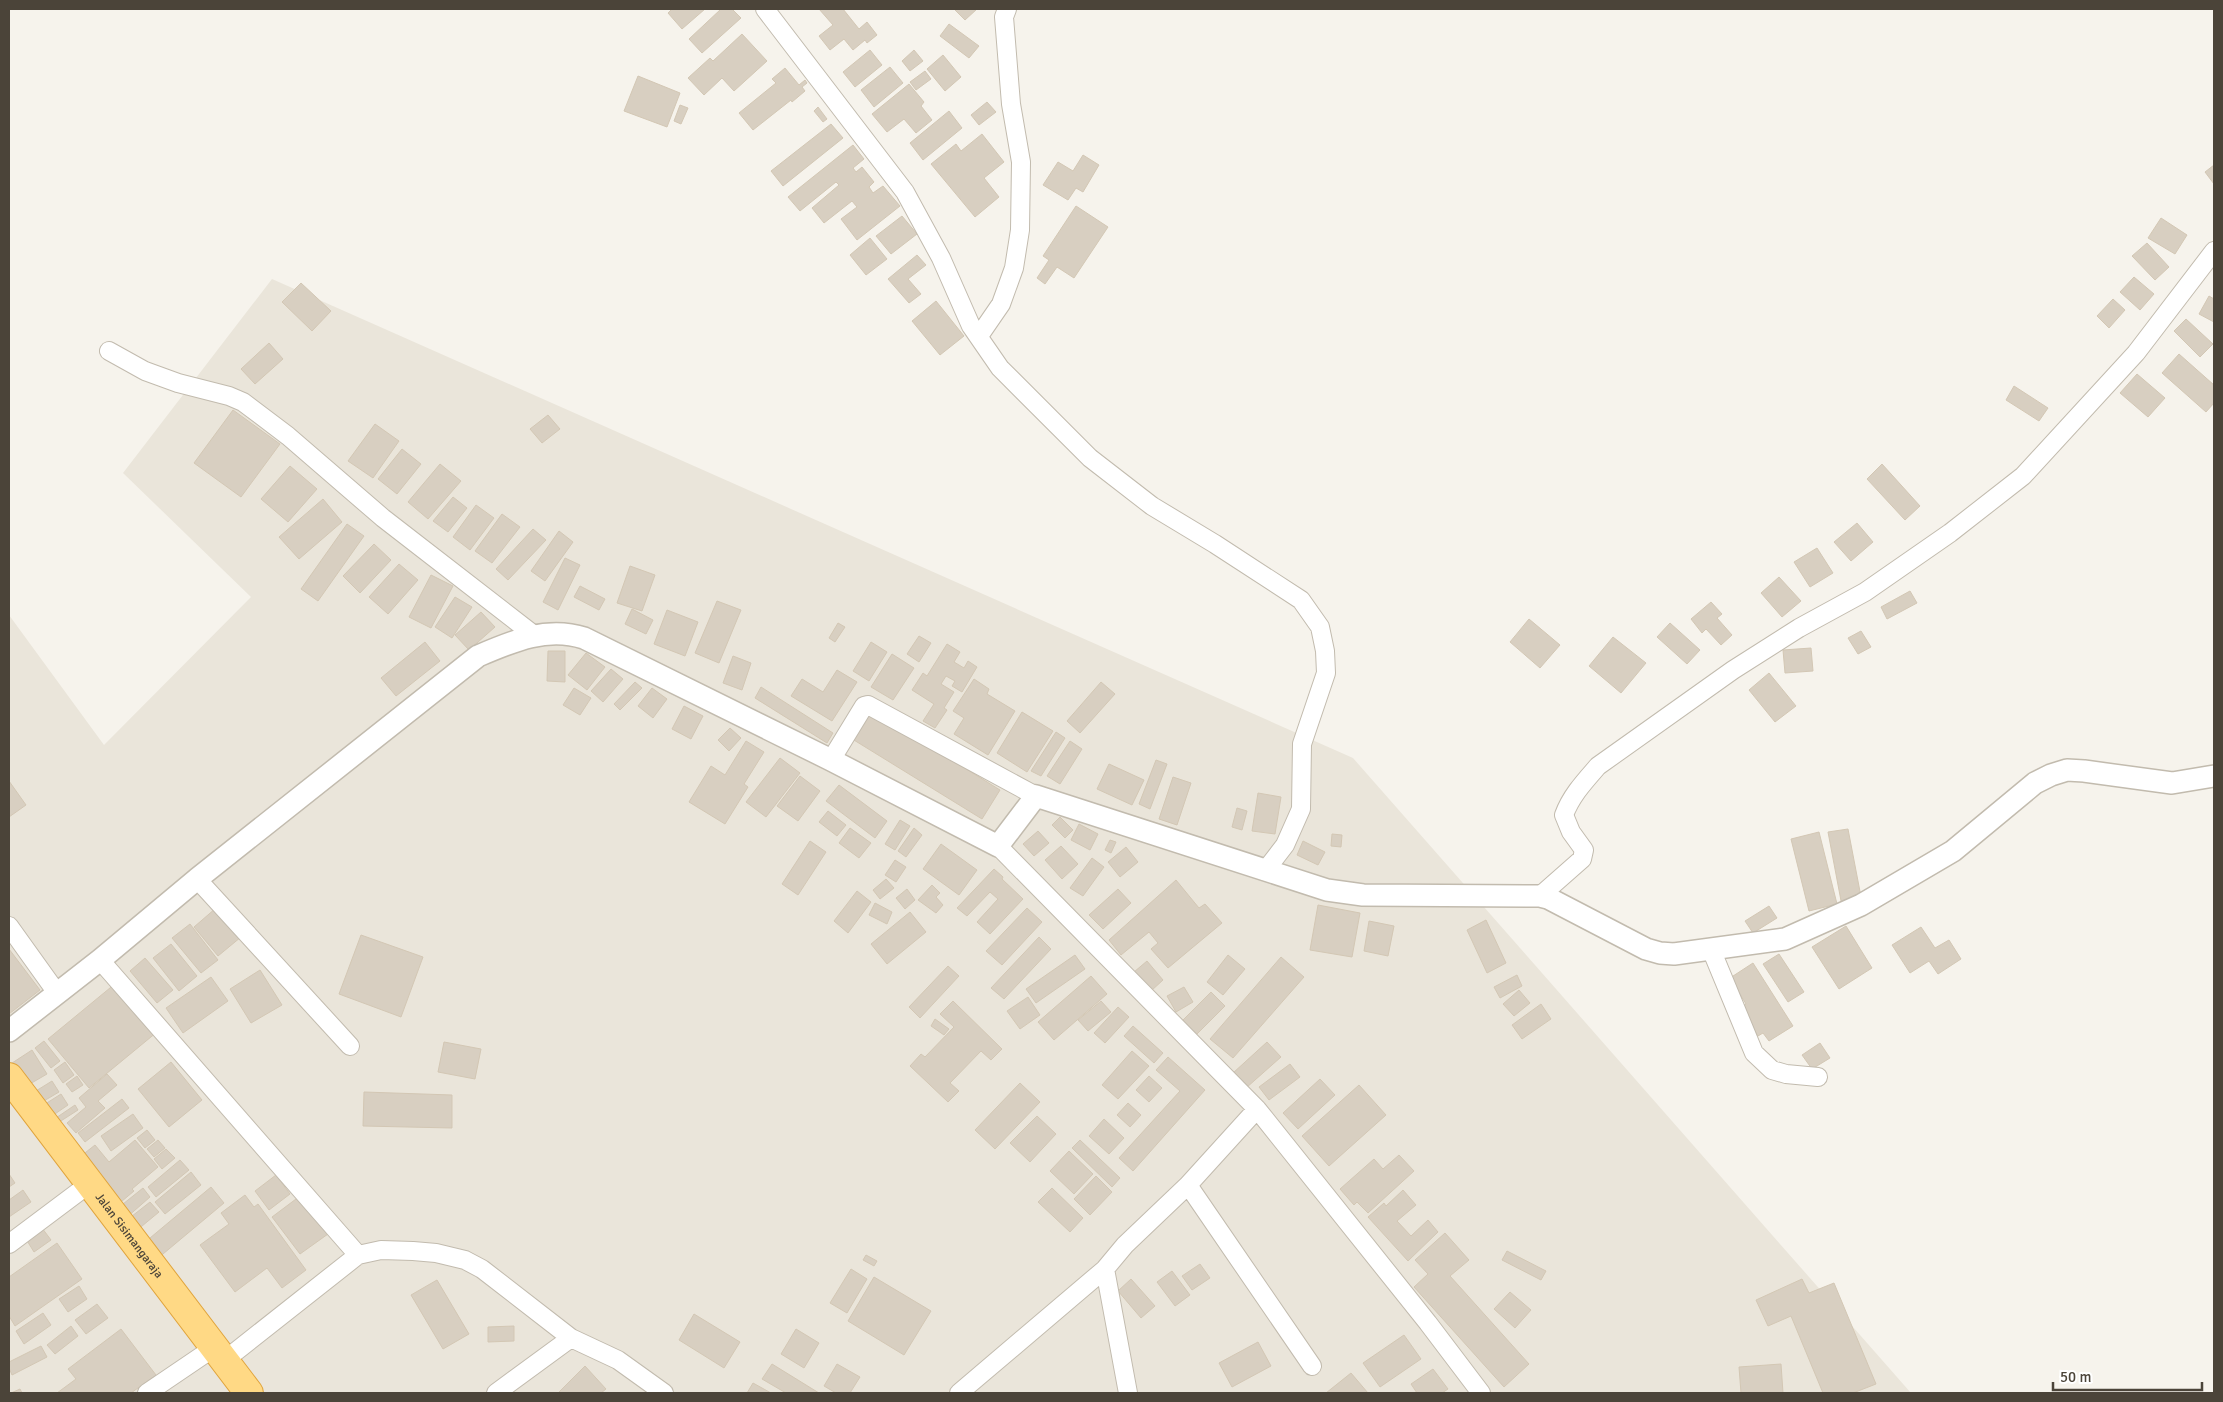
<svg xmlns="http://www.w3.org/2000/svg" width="2223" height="1402" font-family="Signika,sans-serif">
<rect width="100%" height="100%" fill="#f6f3ec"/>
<path fill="#eae5da" d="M272 279 1353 758 1911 1393H9V615L104 745 251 597 123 473Z"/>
<path fill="#d8cfc1" stroke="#d3c7b4" d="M672 9H705L682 29 668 13Z
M721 9H732L741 18 702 53 689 39Z
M819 9H843L859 29 867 22 877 35 867 43 865 40 853 50 844 39 830 50 819 36 833 25Z
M954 9H977L965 20Z
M949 24 979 46 969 58 940 36Z
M742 34 767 61 734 91 722 78 704 95 688 78 710 58 713 61Z
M870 50 882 65 855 87 843 72Z
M914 50 923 61 910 71 902 61Z
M943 55 961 77 945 91 927 69Z
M890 67 903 83 874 107 861 90Z
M785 68 799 85 805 80 807 83 802 87 805 91 792 102 791 100 753 130 739 113 776 83 772 79Z
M925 71 931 79 916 90 910 82Z
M638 76 680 93 667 127 624 111Z
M909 84 924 102 921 106 932 120 916 133 904 119 887 132 872 114Z
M987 102 996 112 979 125 971 115Z
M680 105 688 108 681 124 674 121Z
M818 107 827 119 823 122 814 111Z
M949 111 962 128 923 160 910 143Z
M831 124 843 138 783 186 771 171Z
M982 134 1004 162 984 178 999 197 975 217 931 164 956 144 961 151Z
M853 145 864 159 853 168 856 172 862 167 874 182 869 187 873 193 883 186 900 206 857 240 841 219 857 207 852 201 824 223 812 208 839 185 836 182 800 211 788 197Z
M1083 155 1099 165 1083 192 1076 188 1068 200 1043 185 1058 162 1073 171Z
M2214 165V184L2205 172Z
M1076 206 1108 227 1074 278 1057 267 1045 284 1037 278 1049 260 1043 256Z
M902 216 917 234 891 254 876 236Z
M2161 218 2187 235 2175 254 2148 238Z
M870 238 887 259 866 275 850 255Z
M2147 243 2169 267 2155 280 2132 256Z
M917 255 926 265 908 279 921 294 909 303 888 279Z
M2134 277 2154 294 2140 310 2120 292Z
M301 283 331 311 312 331 282 302Z
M2209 296 2214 299V322L2199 314Z
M2113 299 2125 310 2109 328 2097 316Z
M936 301 964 336 940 355 912 321Z
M2186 319 2213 344 2200 357 2174 331Z
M269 343 283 359 255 384 241 369Z
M2179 354 2214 385V403L2206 412 2162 373Z
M2137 374 2165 398 2148 417 2120 393Z
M2014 386 2048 408 2039 421 2006 400Z
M233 410 280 444 241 497 194 463Z
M548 415 560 429 542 443 530 429Z
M375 424 399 441 373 478 348 461Z
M402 449 421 464 397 494 378 479Z
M440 464 461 481 428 519 408 502Z
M1882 464 1920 506 1905 520 1867 479Z
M290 466 317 489 288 522 261 499Z
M453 497 467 508 448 532 433 521Z
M323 499 342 522 299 559 279 537Z
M476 505 494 518 470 550 453 537Z
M502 514 520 527 492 563 475 551Z
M1857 523 1873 542 1851 561 1834 542Z
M347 524 364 536 318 601 301 589Z
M533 529 546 540 508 580 496 569Z
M559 531 573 542 545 581 531 571Z
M374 544 391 560 360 593 343 576Z
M1817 548 1833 573 1810 587 1794 562Z
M565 558 580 565 558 610 543 602Z
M399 564 418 580 388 614 369 597Z
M630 566 655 575 642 611 617 603Z
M431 575 453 586 431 628 409 617Z
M1779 577 1801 601 1782 617 1761 593Z
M580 586 605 599 599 610 574 597Z
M1910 591 1917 603 1887 619 1881 607Z
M455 597 472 607 452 638 435 627Z
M717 601 741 610 719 663 695 653Z
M1711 602 1722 614 1717 618 1732 635 1721 645 1706 629 1702 633 1691 619Z
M632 609 653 620 646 634 625 624Z
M667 610 698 622 685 656 654 644Z
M481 612 495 627 469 650 455 635Z
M1529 619 1560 645 1540 668 1510 642Z
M838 623 845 627 835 642 829 638Z
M1670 623 1700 650 1687 664 1657 637Z
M1861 631 1871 647 1858 654 1848 638Z
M919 636 931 643 919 662 907 654Z
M1613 637 1646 663 1621 693 1589 666Z
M425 642 440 661 396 696 381 678Z
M871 642 887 652 869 681 853 671Z
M947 644 960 652 954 662 964 668 968 661 977 667 962 692 952 686 955 681 946 676 941 684 954 692 944 708 947 710 935 728 923 721 934 704 912 690 923 673 927 676Z
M1811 648 1813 671 1785 673 1783 650Z
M548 651H565V682L547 681Z
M586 653 605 667 587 690 568 675Z
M892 654 914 668 893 700 871 687Z
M733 656 751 663 742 690 723 683Z
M611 669 623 679 603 702 591 691Z
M837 670 857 682 832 721 791 696 802 679 823 692Z
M1769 673 1796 706 1775 722 1749 690Z
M974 679 989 689 987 694 1015 711 988 755 954 734 964 718 953 711Z
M635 682 642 688 620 710 614 704Z
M1101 682 1115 694 1080 733 1067 721Z
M761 687 833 733 827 743 755 698Z
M574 688 591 698 580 715 563 705Z
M652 688 667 699 653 718 638 706Z
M684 706 703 716 691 739 672 729Z
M868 708 1000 790 982 819 849 737Z
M1022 712 1053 731 1027 772 997 753Z
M730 728 741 738 729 751 718 740Z
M1056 732 1065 738 1041 776 1031 771Z
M746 741 764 752 744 784 748 787 725 824 689 802 711 766 725 775Z
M1070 741 1082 749 1060 784 1047 776Z
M780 758 800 773 766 817 746 802Z
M1156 760 1167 764 1150 809 1139 804Z
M1109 764 1144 780 1132 805 1097 789Z
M800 776 820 791 798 821 777 806Z
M1173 777 1191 783 1177 825 1159 819Z
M9 781 26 805 9 817Z
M839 785 887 821 875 838 826 801Z
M1258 793 1281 797 1275 834 1252 831Z
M1237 808 1247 811 1242 830 1232 827Z
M828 811 846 825 837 836 819 822Z
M1060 817 1073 830 1065 838 1052 825Z
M900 820 910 826 895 850 885 844Z
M1079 824 1098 834 1090 850 1071 840Z
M850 828 871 843 859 858 839 843Z
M914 828 922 835 906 857 898 851Z
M1848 829 1862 902 1842 906 1828 832Z
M1038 831 1049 843 1034 856 1023 844Z
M1819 832 1837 904 1809 911 1791 839Z
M1332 834 1342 835 1341 847 1331 846Z
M1110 840 1116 842 1111 853 1105 850Z
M810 841 826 852 798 895 782 884Z
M1303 841 1325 852 1318 865 1297 855Z
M941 844 977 870 959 895 923 869Z
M1061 846 1078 864 1062 879 1045 860Z
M1126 847 1138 862 1120 877 1108 862Z
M1092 858 1104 867 1083 896 1070 888Z
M895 860 906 867 896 882 885 875Z
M994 869 1003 877 1002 879 1023 899 990 934 977 922 998 899 990 892 967 916 957 908Z
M886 879 894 888 880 899 873 890Z
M1176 880 1199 908 1205 904 1222 923 1168 968 1151 949 1158 943 1149 932 1121 955 1109 940Z
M932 885 940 893 936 897 943 905 936 913 918 900Z
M907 889 915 900 905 909 896 898Z
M1118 889 1131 903 1103 929 1089 915Z
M857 891 871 902 848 933 834 921Z
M875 903 892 912 887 924 869 915Z
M1318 905 1360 913 1352 957 1310 950Z
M1769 906 1777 918 1753 933 1745 921Z
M216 908 241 937 218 956 194 927Z
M1027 908 1042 922 1002 965 986 951Z
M910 912 926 932 887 964 871 944Z
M1486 920 1506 963 1487 973 1467 930Z
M1369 921 1394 926 1388 956 1364 951Z
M190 924 218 960 201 973 172 938Z
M1846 926 1872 968 1839 989 1812 947Z
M1921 927 1935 948 1949 940 1961 959 1938 974 1929 961 1910 973 1892 945Z
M361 935 423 957 401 1017 339 994Z
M1039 937 1051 949 1004 999 991 988Z
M171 944 197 976 179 991 153 958Z
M9 949 40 990 9 1014Z
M1779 954 1804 992 1788 1002 1763 964Z
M1075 955 1085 969 1036 1003 1026 989Z
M1228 955 1245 969 1223 995 1207 982Z
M1281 957 1304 977 1233 1058 1210 1039Z
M145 958 173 990 157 1003 130 971Z
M1147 961 1163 980 1151 991 1134 972Z
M1753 963 1793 1026 1769 1041 1763 1033 1758 1036 1741 1007 1746 1004 1730 978Z
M948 966 959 976 920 1018 909 1007Z
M260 970 282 1005 251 1023 230 989Z
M1517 975 1522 986 1500 998 1494 987Z
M1091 976 1107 994 1054 1040 1038 1022Z
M211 977 228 1001 183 1033 166 1008Z
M116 983 157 1032 89 1088 48 1039Z
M1184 987 1193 1002 1176 1012 1167 996Z
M1519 990 1530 1003 1514 1016 1503 1004Z
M1211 992 1225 1006 1196 1035 1182 1021Z
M1028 997 1040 1015 1020 1029 1007 1011Z
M953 1001 1002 1049 991 1060 981 1051 950 1083 959 1091 948 1102 910 1066 921 1054 925 1057 954 1027 940 1014Z
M1101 1001 1111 1012 1088 1031 1078 1020Z
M1541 1004 1551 1019 1522 1039 1512 1025Z
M1118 1007 1129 1017 1105 1043 1094 1033Z
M935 1019 949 1029 944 1035 931 1026Z
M1133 1026 1163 1053 1154 1063 1124 1036Z
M44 1041 60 1061 51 1068 35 1048Z
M444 1042 481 1049 475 1079 438 1072Z
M1267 1042 1281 1057 1246 1088 1233 1073Z
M1820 1043 1830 1058 1812 1069 1802 1055Z
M32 1050 47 1074 23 1088 9 1065Z
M1132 1051 1149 1066 1118 1099 1102 1085Z
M1168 1057 1205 1090 1133 1171 1119 1158 1180 1091 1156 1070Z
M65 1062 74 1075 63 1083 54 1070Z
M171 1062 202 1100 169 1127 138 1089Z
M1290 1064 1300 1077 1269 1100 1259 1087Z
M107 1074 117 1085 98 1101 105 1108 76 1133 67 1123 86 1107 79 1098Z
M77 1076 83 1085 72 1092 66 1084Z
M1149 1076 1162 1088 1149 1102 1136 1090Z
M1320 1079 1335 1095 1298 1129 1283 1113Z
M52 1081 59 1092 37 1105 31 1094Z
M1020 1083 1040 1102 995 1149 975 1130Z
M1359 1085 1386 1115 1329 1166 1302 1136Z
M364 1092 452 1095V1128L363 1126Z
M61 1094 68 1105 49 1118 42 1106Z
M122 1099 129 1108 85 1142 78 1133Z
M1128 1103 1141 1115 1130 1127 1117 1115Z
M75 1105 78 1110 53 1126 50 1122Z
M133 1114 143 1128 111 1151 101 1136Z
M1037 1116 1056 1134 1030 1162 1010 1143Z
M1104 1119 1124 1138 1109 1154 1089 1136Z
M147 1130 155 1140 145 1148 137 1138Z
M135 1140 158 1167 132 1189 134 1191 115 1207 76 1160 95 1145 109 1162Z
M158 1140 165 1148 154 1157 147 1149Z
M1080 1140 1120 1178 1112 1187 1072 1148Z
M166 1149 175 1158 162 1169 154 1159Z
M1069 1151 1093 1174 1074 1194 1050 1171Z
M1399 1155 1414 1171 1368 1213 1357 1202 1354 1205 1340 1189 1374 1159 1383 1169Z
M180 1160 189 1170 156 1197 148 1187Z
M191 1172 201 1185 165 1214 155 1202Z
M9 1174 15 1183 9 1187Z
M276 1175 290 1194 269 1210 255 1191Z
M1096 1176 1112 1192 1090 1215 1074 1199Z
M211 1187 224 1203 157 1259 144 1243Z
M143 1188 150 1197 126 1218 118 1208Z
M1052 1188 1083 1218 1070 1232 1038 1202Z
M23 1190 31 1202 9 1217V1200Z
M1403 1190 1416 1205 1397 1221 1411 1236 1428 1220 1438 1232 1408 1261 1368 1217 1384 1203 1386 1206Z
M245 1195 254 1207 258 1204 306 1270 282 1288 267 1268 235 1292 200 1245 229 1224 221 1213Z
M300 1196 328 1234 300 1254 272 1217Z
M150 1202 159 1212 136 1231 127 1220Z
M42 1228 51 1240 34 1252 26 1239Z
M1445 1233 1469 1260 1450 1276 1529 1364 1504 1387 1414 1287 1428 1274 1415 1260Z
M57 1243 82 1279 15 1326 9 1316V1277Z
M1507 1251 1546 1271 1541 1280 1502 1260Z
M866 1255 877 1261 874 1266 863 1260Z
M1200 1264 1210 1278 1192 1290 1182 1276Z
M851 1269 867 1279 847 1313 830 1303Z
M1172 1271 1190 1295 1175 1306 1157 1282Z
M874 1277 931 1311 904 1355 848 1321Z
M1131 1279 1155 1306 1141 1318 1118 1291Z
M1802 1279 1809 1293 1834 1283 1876 1384 1853 1393H1823L1791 1316 1768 1326 1756 1300Z
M437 1280 469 1334 443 1349 411 1295Z
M79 1286 87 1299 68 1312 59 1299Z
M1510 1292 1531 1310 1515 1328 1494 1309Z
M97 1304 108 1318 86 1334 75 1320Z
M43 1313 51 1325 24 1344 16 1331Z
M694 1314 740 1342 724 1368 679 1340Z
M71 1326 78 1336 55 1354 47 1345Z
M514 1326V1341L488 1342V1327Z
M121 1329 156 1375 131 1393H57L76 1379 68 1369Z
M796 1329 819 1343 804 1368 781 1354Z
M1404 1335 1421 1359 1380 1387 1363 1363Z
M1258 1342 1271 1366 1232 1387 1219 1363Z
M41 1346 47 1357 12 1375 9 1368V1362Z
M772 1364 819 1393H786L762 1379Z
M837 1364 860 1377 850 1393H836L824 1386Z
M1781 1364 1783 1393H1741L1739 1367Z
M585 1366 606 1389 601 1393H558Z
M1433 1369 1448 1389 1442 1393H1417L1411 1384Z
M1351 1373 1368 1393H1326Z
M753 1383 771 1393H747Z
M20 1389 22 1393H11Z"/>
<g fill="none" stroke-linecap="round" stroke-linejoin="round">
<g stroke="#c2bbae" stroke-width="20">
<path id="minor" d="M765 9 905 192 941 258 971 326 1000 368 1090 458 1152 506 1215 544 1301 600 1320 627 1325 651 1326 673 1302 744 1301 809 1285 845 1265 871
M979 336 1001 304 1014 268 1020 230 1021 162 1011 104 1004 17 1007 9
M109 351 145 371 178 383 229 396 243 402 288 436 383 518 534 635
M831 760 864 706 868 705 1036 796
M998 846 1257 1109 1428 1323 1481 1393
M197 879 350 1046
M1540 896 1582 859 1584 850 1571 832 1564 815C1571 796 1584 782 1598 766L1733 670 1799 628 1865 592 1950 533 2023 476 2136 353 2214 251
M9 926 57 993
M1711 949 1754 1053 1772 1070 1786 1074 1818 1077
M100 960 358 1255
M1188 1185 1312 1366
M9 1244 81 1190
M1105 1269 1128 1393
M225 1360 358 1255 381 1250 413 1251 436 1253 465 1260 482 1269 571 1338 618 1360 664 1393
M147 1393 206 1353
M496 1393 571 1338
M959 1393 1105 1269 1125 1245 1188 1185 1257 1109"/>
</g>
<g stroke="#c2bbae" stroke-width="24">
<path id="tertiary" d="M9 1031 100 960 197 879 478 656C513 641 547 626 584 638L831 760 998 846 1036 796 1327 890 1363 895 1540 896 1548 898 1646 949 1660 953 1674 954 1785 939 1861 905 1953 851 2035 783 2051 775 2067 770 2084 771 2172 783 2214 776"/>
</g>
<g stroke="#e0a43c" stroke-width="30">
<g id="trunk">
<path id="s1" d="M9 1077 249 1393"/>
</g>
</g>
<use href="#minor" stroke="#fff" stroke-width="18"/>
<use href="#tertiary" stroke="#fff" stroke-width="21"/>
<use href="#trunk" stroke="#ffd985" stroke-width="28"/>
</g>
<g text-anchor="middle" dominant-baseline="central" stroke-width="4" stroke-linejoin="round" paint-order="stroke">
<g font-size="12" fill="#4b4439" stroke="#fff">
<text stroke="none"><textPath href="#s1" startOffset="199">Jalan Sisimangaraja</textPath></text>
</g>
</g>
<rect width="2223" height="1402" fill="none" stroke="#4b4439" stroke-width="20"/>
<path d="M2053 1382v8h149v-8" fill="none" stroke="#4b4439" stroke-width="2.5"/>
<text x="2060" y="1382" font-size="15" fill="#4b4439" stroke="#ffffff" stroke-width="4" paint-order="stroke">50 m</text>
</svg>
